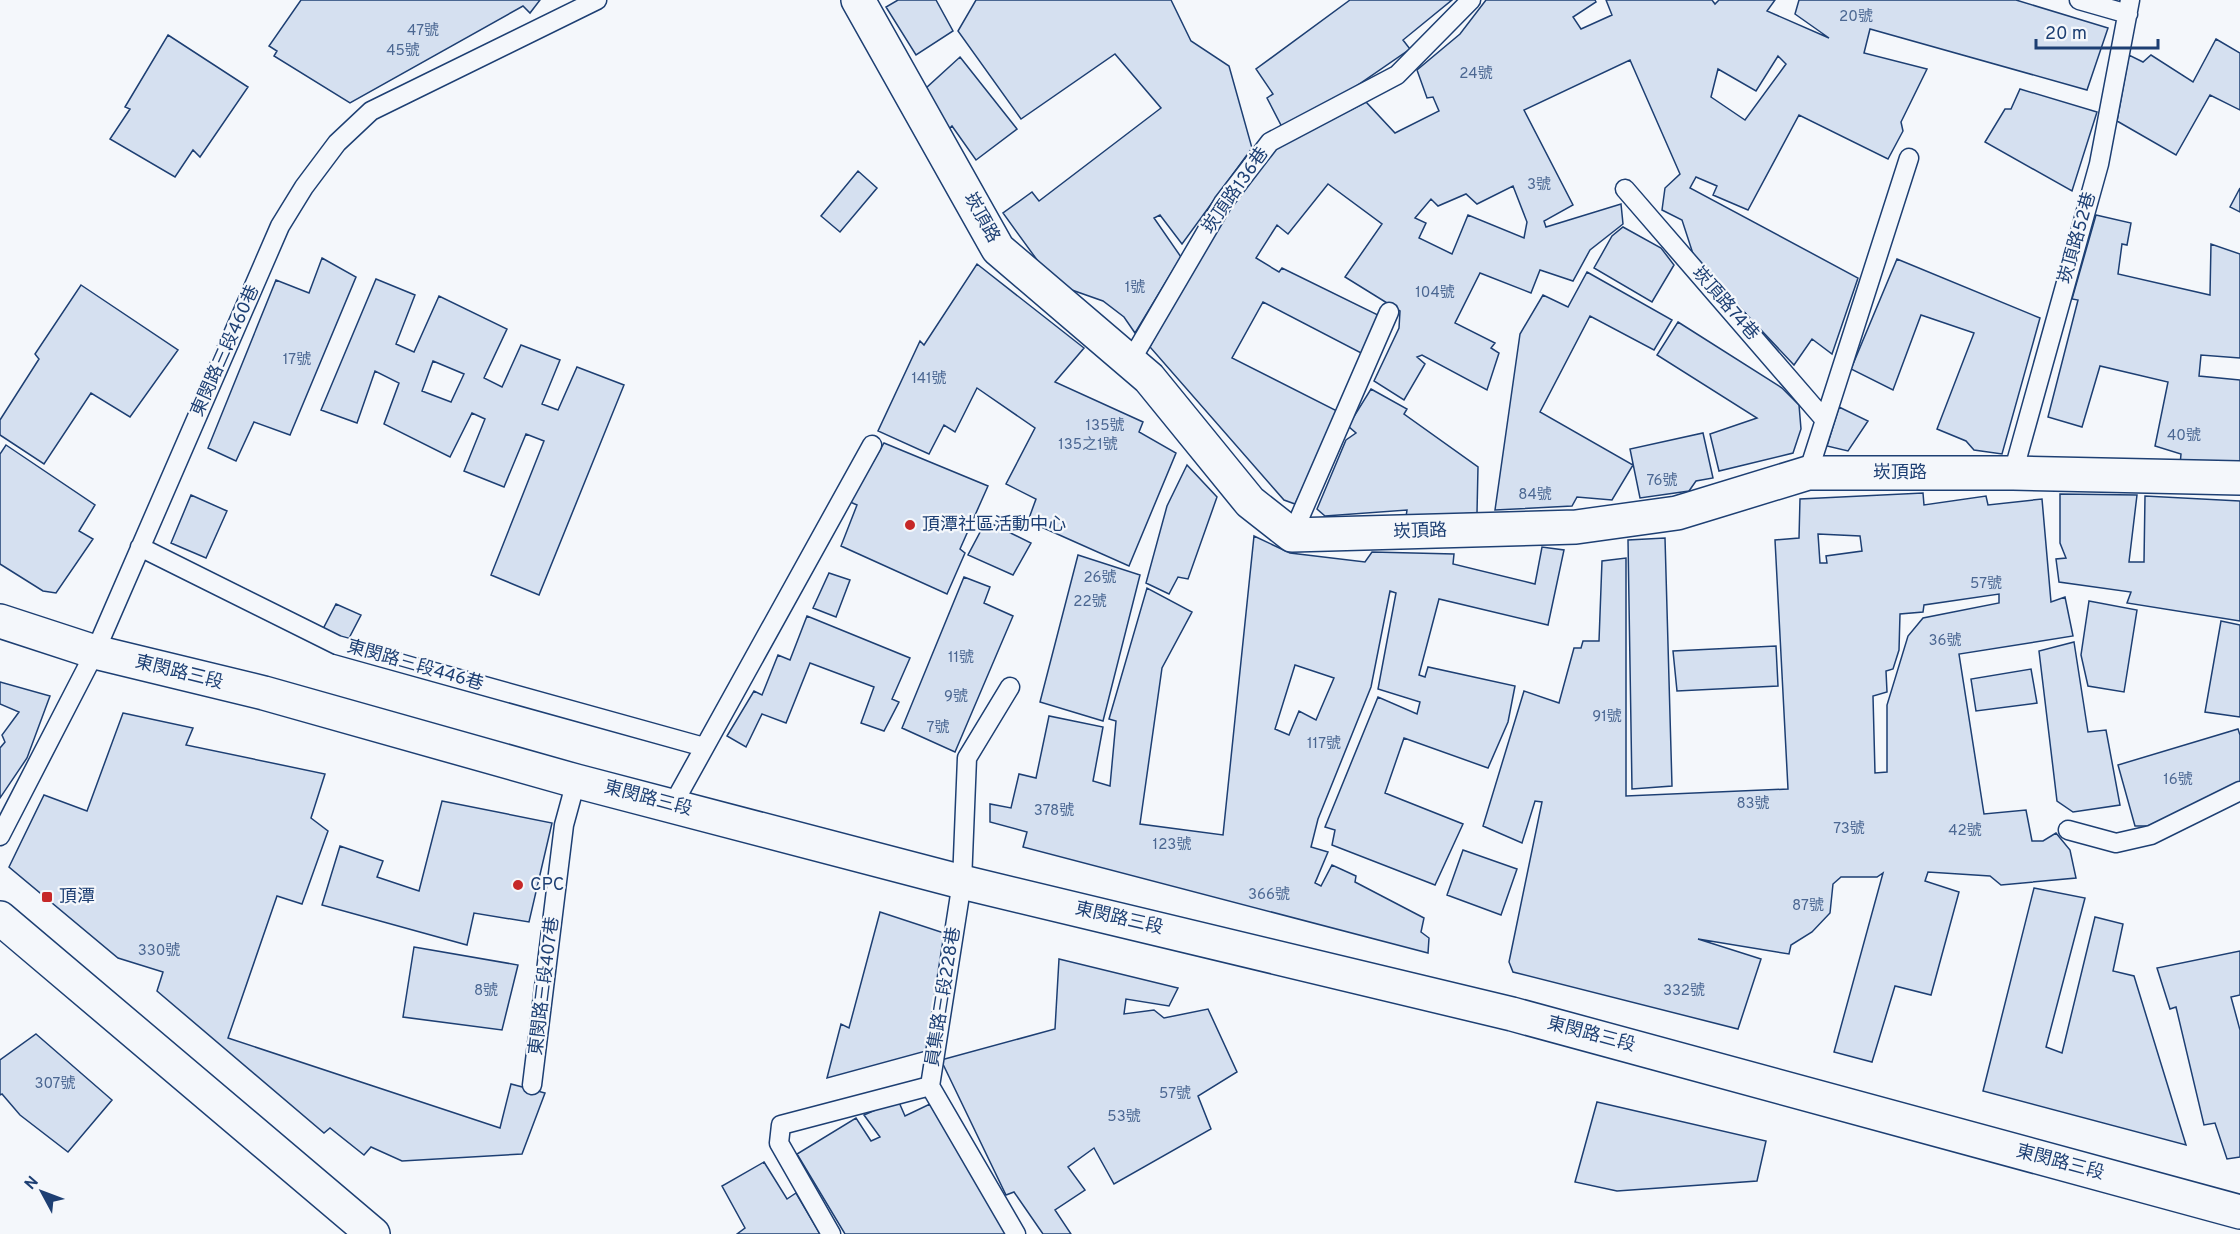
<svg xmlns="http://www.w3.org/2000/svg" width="2240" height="1234" font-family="Overpass,'Noto Sans TC',sans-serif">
<rect width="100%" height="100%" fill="#f4f7fb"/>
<path fill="#d5e0f0" stroke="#1d3f73" stroke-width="1.5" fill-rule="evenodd" d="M301 0H540L530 13 523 6 350 103 274 56 277 51 269 46Z
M898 0H936L953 31 916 55 886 7Z
M976 0H1171L1191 41 1229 66 1252 148 1182 244 1160 215 1154 218 1181 257 1135 333 1124 317 1103 301 1069 289 1048 275 1003 213 1032 192 1039 201 1161 108 1115 54 1021 119 958 31Z
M1350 0H1452L1403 40 1410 49 1320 111 1282 127 1267 98 1273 94 1256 69Z
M1486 0H1595L1596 2 1573 17 1581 29 1612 15 1606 0H1712L1715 4 1719 0H1775L1767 11 1829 38 1795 14 1799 0H2016L2108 28 2087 90 1870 29 1864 53 1927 69 1901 122 1903 131 1888 159 1799 115 1748 210 1713 195 1717 186 1696 177 1690 188 1858 278 1832 354 1812 339 1794 365 1695 260 1682 220 1662 210 1665 188 1680 174 1630 60 1524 110 1573 205 1544 221 1546 227 1621 204 1623 224 1590 250 1573 281 1540 270 1531 293 1480 273 1455 323 1495 343 1491 348 1499 353 1487 390 1422 355 1417 357 1425 364 1404 400 1374 381 1399 328 1400 311 1345 277 1382 224 1328 184 1288 234 1277 225 1256 258 1279 272 1282 268 1380 316 1363 354 1263 302 1232 358 1339 412 1295 504 1284 500 1150 347 1190 269 1233 199 1274 149 1366 102 1395 133 1439 111 1433 97 1427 98 1417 70 1460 34ZM1778 56 1786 64 1745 120 1711 97 1718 69 1756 91ZM1513 186 1527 222 1524 238 1468 215 1452 254 1419 238 1426 223 1415 218 1431 199 1438 206 1466 194 1477 204Z
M168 35 248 87 200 157 193 150 175 177 110 139 130 109 125 107Z
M2216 39 2240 53V110L2210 95 2176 155 2117 121 2129 55 2143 62 2151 55 2193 82Z
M960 57 1017 129 976 160 952 126 948 130 925 89Z
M2020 89 2097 112 2072 191 1985 142 2005 109H2011Z
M858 171 877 188 840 232 821 216Z
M2240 188V212L2230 207Z
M2096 215 2131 223 2127 245 2122 244 2118 274 2210 295 2211 244 2240 254V358L2201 355 2199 376 2240 380V465H2180L2181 454 2155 446 2168 382 2100 366 2082 427 2048 417 2078 300 2072 299Z
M1623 227 1661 248 1674 265 1652 302 1594 268 1612 236Z
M322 258 356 277 290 435 254 422 236 461 208 448 276 280 309 293Z
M1897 259 2040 318 2002 454 1974 450 1966 441 1937 429 1974 333 1921 315 1893 390 1851 369Z
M977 264 1084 348 1055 382 1143 422 1139 432 1176 453 1129 566 1028 521 1036 499 1006 484 1035 428 977 388 955 432 944 425 929 454 878 431 920 341 924 345Z
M1587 272 1672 320 1654 350 1590 316 1540 412 1633 465 1612 500 1577 497 1572 506 1495 510 1520 334 1543 295 1568 307Z
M376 279 415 295 396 344 414 352 439 296 507 329 484 378 502 387 521 345 560 360 542 404 558 410 577 367 624 385 539 595 491 575 544 441 526 434 504 487 464 471 485 419 472 413 450 457 384 424 399 383 375 371 357 423 321 410ZM433 361 464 374 451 402 422 391Z
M81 285 178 350 130 417 91 393 44 464 0 435V420L39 359 35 354Z
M1678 322 1782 388 1799 405 1801 429 1793 453 1719 471 1710 434 1757 418 1657 355Z
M1371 389 1407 409 1404 414 1478 467 1477 513 1406 517 1407 510 1325 516 1317 509 1346 440 1356 433 1348 426Z
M1839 407 1868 421 1848 451 1827 446Z
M1703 433 1713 478 1696 481 1689 491 1640 498 1630 449Z
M884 443 988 486 960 549 965 553 947 594 841 546 857 505 850 502Z
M6 445 95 505 79 531 93 539 56 593 43 591 0 564V454Z
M1187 465 1217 497 1188 579 1178 577 1169 594 1146 583 1167 506Z
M1923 493 1924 505 1986 496 1988 505 2042 499 2051 602 2065 597 2073 636 1959 654 1984 814 2026 810 2032 841H2043L2056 833 2070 850 2076 878 2001 885 1990 876 1928 872 1925 881 1959 892 1931 995 1895 986 1872 1062 1834 1052 1883 873 1877 877H1841L1833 884 1830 913 1812 932 1791 945 1789 954 1698 939 1761 959 1738 1029 1513 972 1509 962 1542 802 1535 801 1522 843 1483 826 1524 691 1559 703 1574 648H1581L1583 641H1599L1602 561 1626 558V796L1788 789 1775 540 1799 538 1800 499ZM1818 534 1860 536 1862 551 1826 556 1827 563H1820ZM1999 594V603L1923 618 1908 636 1887 705V772L1875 773 1873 696 1887 692 1886 671 1893 669 1899 650 1900 614 1923 612 1924 605Z
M2060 494 2137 495 2129 562H2144L2145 496 2240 501V621L2127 603 2131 592 2059 582 2056 559 2066 558 2060 543Z
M191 495 227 511 206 558 171 543Z
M986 521 1031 543 1013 575 968 555Z
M1254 536 1290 553 1365 562 1372 552 1454 554 1453 564 1535 584 1542 547 1564 550 1548 625 1439 599 1419 675 1425 677 1428 667 1515 686 1508 722 1488 768 1404 738 1385 793 1463 824 1435 885 1332 845 1335 830 1325 827 1378 697 1417 714 1420 702 1378 689 1396 593 1390 591 1371 687 1318 819 1311 847 1328 852 1315 883 1321 886 1332 865 1356 876 1355 882 1424 918 1421 932 1429 938 1428 953 1023 847 1027 832 990 822V804L1011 808 1019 774 1036 778 1049 716 1103 727 1093 781 1110 786 1116 721 1109 719 1147 588 1192 612 1162 668 1140 824 1223 835ZM1295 665 1334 678 1316 720 1299 711 1289 735 1275 729Z
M1665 538 1672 786 1632 789 1628 540Z
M1078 555 1140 575 1103 721 1040 702Z
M829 573 850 580 836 617 813 608Z
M964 577 990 587 984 603 1013 616 955 752 902 728Z
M2089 601 2137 610 2124 692 2088 686 2081 655Z
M336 604 361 615 348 640 323 629Z
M807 616 910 658 892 699 899 702 884 731 861 723 874 687 810 663 786 723 762 714 746 747 727 736 754 691 762 695 778 655 790 660Z
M2221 621 2240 625V717L2205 712Z
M2074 642 2088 732 2106 730 2120 805 2073 812 2057 801 2039 651Z
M1776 646 1778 686 1677 691 1673 651Z
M2031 669 2037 703 1976 711 1971 679Z
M0 682 50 696 27 758 0 798V748L5 742 2 735 19 712 0 704Z
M123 713 193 728 186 745 325 774 311 818 328 831 302 904 277 896 228 1038 500 1128 511 1084 545 1093 522 1154 402 1161 371 1147 364 1155 330 1128 324 1133 157 991 163 972 118 958 9 867 44 795 87 811Z
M2238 729 2240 735V784L2148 826H2135L2118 765Z
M442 801 552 823 529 922 474 913 467 945 322 905 340 846 383 861 377 877 419 891Z
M1463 850 1517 869 1501 915 1447 895Z
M2034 888 2085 898 2046 1047 2062 1053 2095 917 2123 924 2113 971 2134 976 2186 1145 1983 1091Z
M880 912 950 935 926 1051 827 1078 841 1024 849 1028Z
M414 947 518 965 502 1030 403 1017Z
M2240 951V995L2231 997 2240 1030V1157L2227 1159 2215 1123 2204 1125 2176 1007 2170 1009 2157 968Z
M1059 959 1178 988 1169 1006 1126 999 1124 1014 1154 1010 1164 1018 1208 1009 1237 1072 1198 1096 1211 1129 1114 1184 1094 1148 1068 1167 1085 1190 1055 1210 1071 1234H1043L1014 1192 1006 1195 941 1060 1055 1029Z
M36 1034 112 1100 68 1152 20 1115 2 1094 0 1095V1060Z
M898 1100 905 1116 930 1104 1007 1234H845L797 1154 856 1118 871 1141 880 1137 864 1115Z
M1597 1102 1766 1141 1757 1181 1617 1191 1575 1182Z
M764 1162 787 1199 796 1193 820 1234H737L745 1228 722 1186Z"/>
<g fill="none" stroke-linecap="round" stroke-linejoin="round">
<g stroke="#1d3f73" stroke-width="21">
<path id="lane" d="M2079 0 2128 14
M1625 189 1824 419
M1130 362 1223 203 1270 142 1397 75 1471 0
M1808 473 1909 158
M2013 473 2099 164 2130 0
M1292 535 1389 312
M140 547 337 645 704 747
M1010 687 967 758 962 882 930 1086 1016 1234
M672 806 872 445
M2068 830 2116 843 2151 835 2240 791
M0 836 95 652 280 226 304 187 337 143 371 111 597 0
M532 1085 564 825 576 781
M831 1234 779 1143 781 1125 930 1086"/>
</g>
<g stroke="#1d3f73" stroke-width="36">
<path id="street" d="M858 0 998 249 1149 378 1250 502 1292 535 1576 527 1677 513 1808 473H2013L2240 478"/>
</g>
<g stroke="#1d3f73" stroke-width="36">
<path id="secondary" d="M0 621 95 652 264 693 576 781 962 882 1512 1014 2240 1212
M0 918 373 1234"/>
</g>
<use href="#lane" stroke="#f4f7fb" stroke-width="18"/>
<use href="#street" stroke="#f4f7fb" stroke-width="33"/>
<use href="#secondary" stroke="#f4f7fb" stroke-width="33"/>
</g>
<g fill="#c62828" stroke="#f4f7fb" stroke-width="2">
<circle cx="910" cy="525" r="6"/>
<circle cx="518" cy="885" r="6"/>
<rect x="41" y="891" width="12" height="12" rx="3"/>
</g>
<g text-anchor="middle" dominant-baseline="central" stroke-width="4.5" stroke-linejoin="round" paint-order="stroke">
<g font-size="15" fill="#4b6792">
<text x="1856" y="17">20號</text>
<text x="423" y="31">47號</text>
<text x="403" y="51">45號</text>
<text x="1476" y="74">24號</text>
<text x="1539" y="185">3號</text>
<text x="1135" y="288">1號</text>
<text x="1435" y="293">104號</text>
<text x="297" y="360">17號</text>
<text x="929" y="379">141號</text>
<text x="1105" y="426">135號</text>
<text x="2184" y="436">40號</text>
<text x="1088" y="445">135之1號</text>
<text x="1662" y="481">76號</text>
<text x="1535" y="495">84號</text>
<text x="1100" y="578">26號</text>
<text x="1986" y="584">57號</text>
<text x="1090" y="602">22號</text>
<text x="1945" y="641">36號</text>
<text x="961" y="658">11號</text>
<text x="956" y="697">9號</text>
<text x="1607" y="717">91號</text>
<text x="938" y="728">7號</text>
<text x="1324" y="744">117號</text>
<text x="2178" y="780">16號</text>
<text x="1753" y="804">83號</text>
<text x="1054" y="811">378號</text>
<text x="1849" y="829">73號</text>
<text x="1965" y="831">42號</text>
<text x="1172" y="845">123號</text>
<text x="1269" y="895">366號</text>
<text x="1808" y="906">87號</text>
<text x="159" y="951">330號</text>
<text x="486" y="991">8號</text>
<text x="1684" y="991">332號</text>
<text x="55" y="1084">307號</text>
<text x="1175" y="1094">57號</text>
<text x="1124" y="1117">53號</text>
</g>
<g font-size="18" fill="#1d3f73" stroke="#f4f7fb">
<text transform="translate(1236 191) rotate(-55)">崁頂路136巷</text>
<text transform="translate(981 218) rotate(61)">崁頂路</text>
<text transform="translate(2078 238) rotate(-74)">崁頂路52巷</text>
<text transform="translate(1725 304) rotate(49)">崁頂路74巷</text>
<text transform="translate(226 351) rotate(-66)">東閔路三段460巷</text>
<text x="1900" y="473">崁頂路</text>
<text transform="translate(1420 532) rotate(-2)">崁頂路</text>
<text transform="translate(415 666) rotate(16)">東閔路三段446巷</text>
<text transform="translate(179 673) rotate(14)">東閔路三段</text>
<text transform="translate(648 799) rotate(15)">東閔路三段</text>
<text transform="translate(1119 919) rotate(13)">東閔路三段</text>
<text transform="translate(545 986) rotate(-83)">東閔路三段407巷</text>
<text transform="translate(944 997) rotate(-81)">員集路三段228巷</text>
<text transform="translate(1591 1035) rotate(15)">東閔路三段</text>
<text transform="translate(2060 1163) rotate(15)">東閔路三段</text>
</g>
<g font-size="18" fill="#1d3f73" stroke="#f4f7fb" text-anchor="start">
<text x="922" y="525">頂潭社區活動中心</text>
<text x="530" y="885">CPC</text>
<text x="59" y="897">頂潭</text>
</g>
</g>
<g transform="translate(42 1192) rotate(311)" stroke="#f4f7fb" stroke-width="4.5" paint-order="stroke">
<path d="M0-4.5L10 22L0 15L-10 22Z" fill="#1d3f73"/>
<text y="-9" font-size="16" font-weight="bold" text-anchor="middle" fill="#1d3f73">N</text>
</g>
<path d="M2036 39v9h122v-9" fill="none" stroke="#1d3f73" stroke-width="3"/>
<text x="2045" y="39" font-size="18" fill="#1d3f73" stroke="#f4f7fb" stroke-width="4.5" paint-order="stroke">20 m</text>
</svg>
